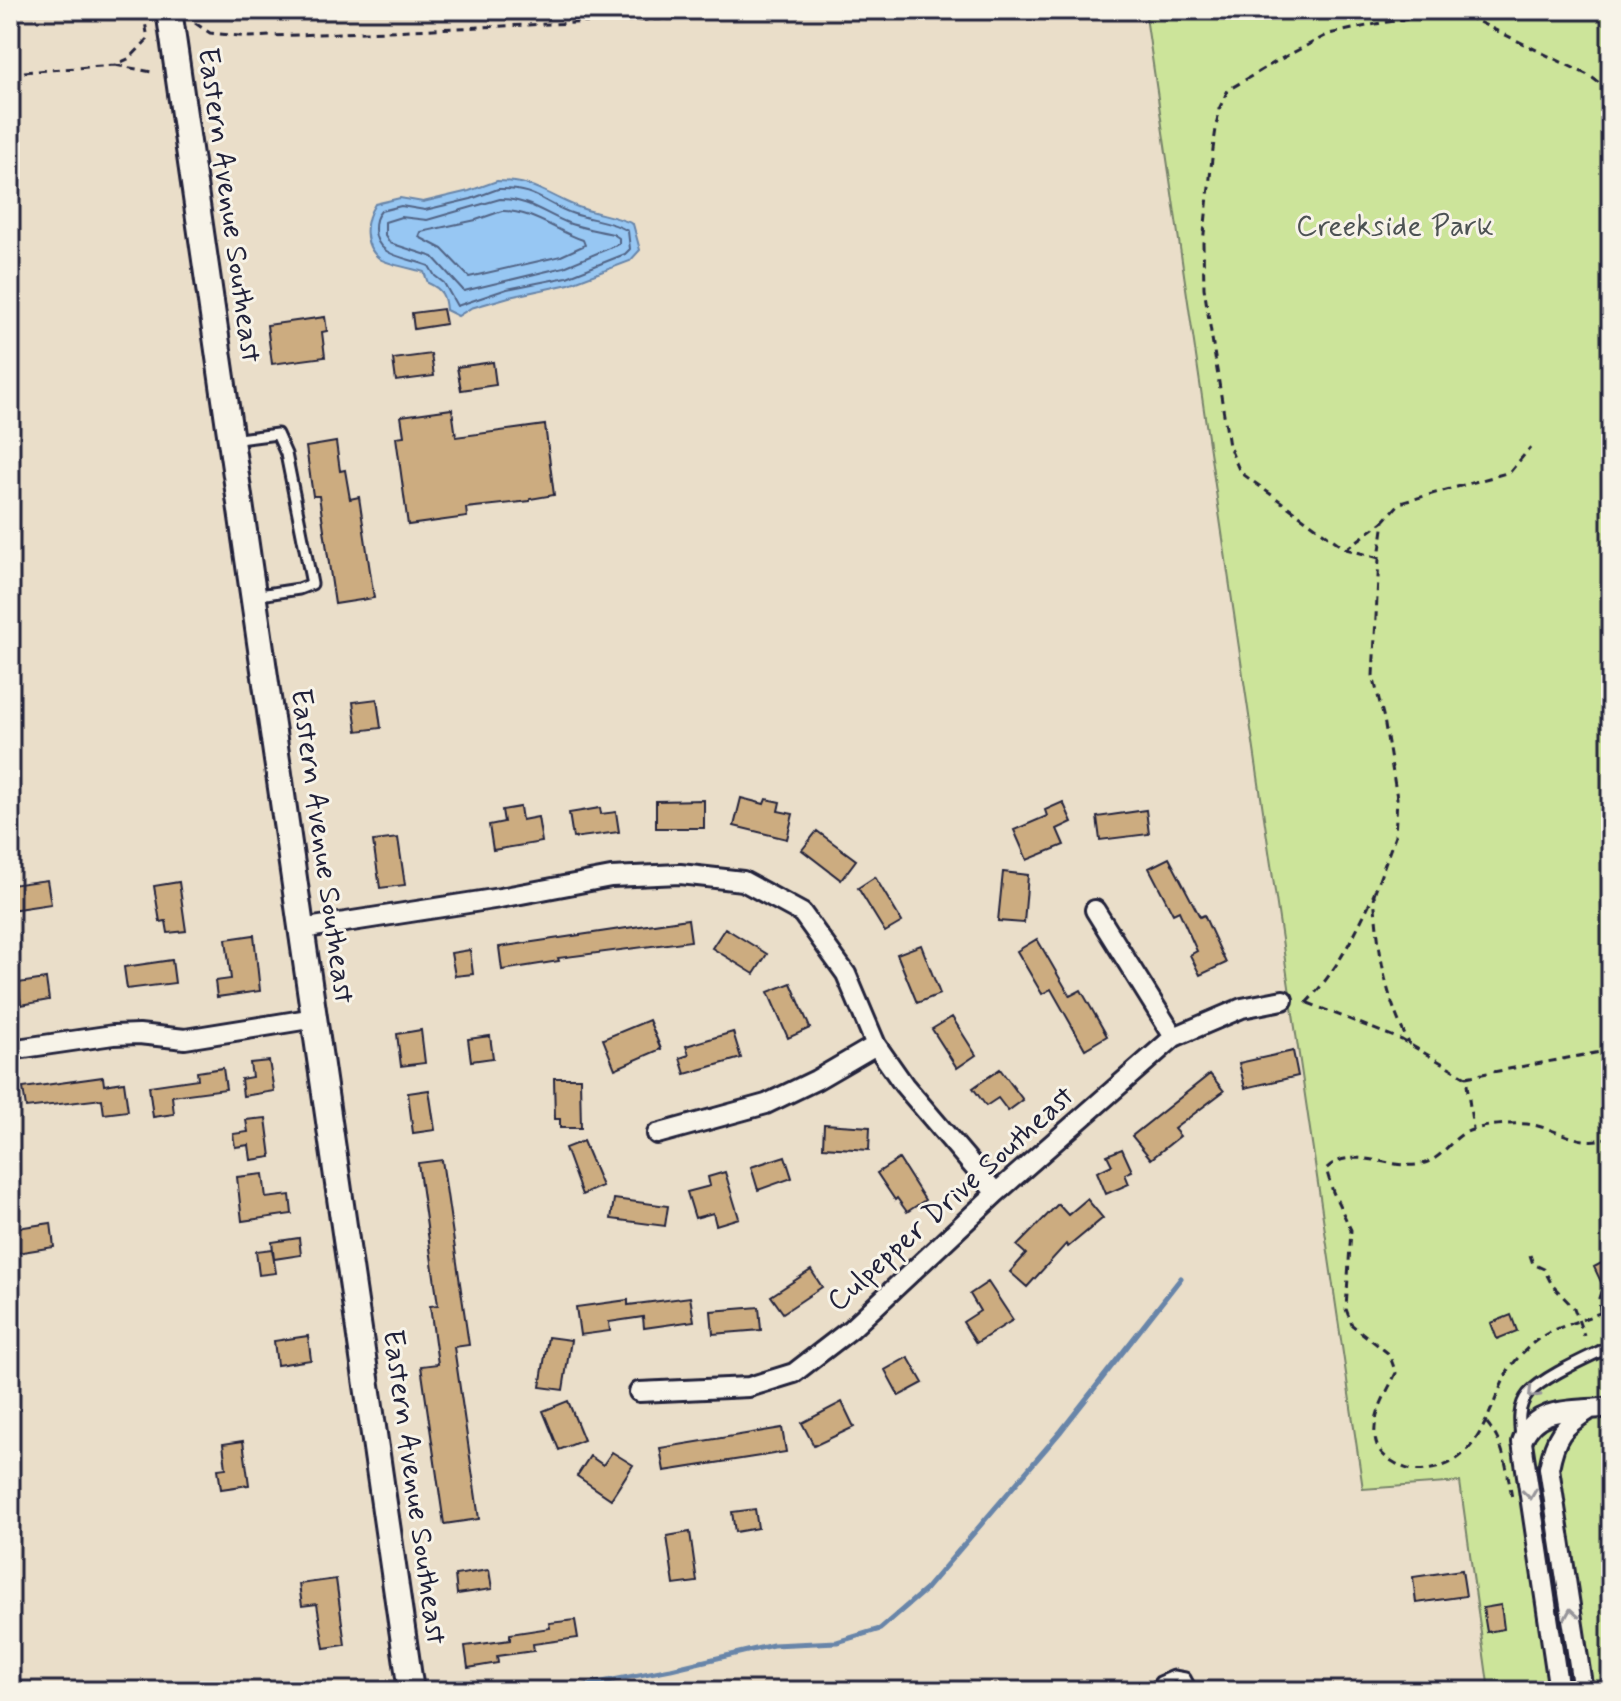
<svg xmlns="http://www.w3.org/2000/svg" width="1621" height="1701" font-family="Mynerve,sans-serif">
<rect width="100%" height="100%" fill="#eadec9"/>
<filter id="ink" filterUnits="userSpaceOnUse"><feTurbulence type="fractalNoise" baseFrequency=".0125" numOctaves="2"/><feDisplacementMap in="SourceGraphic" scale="16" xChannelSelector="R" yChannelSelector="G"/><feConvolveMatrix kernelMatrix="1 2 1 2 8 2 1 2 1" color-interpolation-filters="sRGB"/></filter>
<g filter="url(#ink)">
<path fill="#cce49a" stroke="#77836a" stroke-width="2" d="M1145 10H1611V1691H1489L1460 1482 1363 1489Z"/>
<path fill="#97c7f3" stroke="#6885a9" stroke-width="2" d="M497 181C534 181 542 192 573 205 593 214 614 215 633 224L640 250 630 261 569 284 509 297 471 308 458 316 446 310C445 296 442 289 428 283L424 272C413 269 387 264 380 259 362 245 364 221 375 204L400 198 423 202 469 191Z"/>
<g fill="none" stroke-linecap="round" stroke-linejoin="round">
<path stroke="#516485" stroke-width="2" d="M498 189C537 188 542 203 574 214 592 220 612 221 628 231L630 249 625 254 567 277 507 289 457 306 444 283 435 276 429 266C408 257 375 258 375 229 375 221 376 217 381 211L401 206 425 210 471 199Z
M500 199C528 199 543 213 568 223 582 228 598 231 613 234L619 238V244L564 267 464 291 433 257 390 243 385 235V222L401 217 427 220Z
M502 211C531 210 556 231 583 240L585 245 561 256 469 277 442 249 419 237 421 232 476 220Z"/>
<path stroke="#6885a9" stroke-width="5" d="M555 1691 671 1669 773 1645 837 1642 880 1629 925 1590 1061 1431 1181 1278"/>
</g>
<path fill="#ccac80" stroke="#22223b" stroke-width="2" d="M443 309 446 324 414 329 412 313Z
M325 317 327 331 322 332 325 357 272 364 267 325Z
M431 354 434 376 396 381 393 359Z
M493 362 496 385 461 390 457 367Z
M452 409 456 437 545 425 554 495 530 499V501L466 508 467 517 408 525 396 437 404 436 401 416Z
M336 442 340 471 345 470 350 499 359 497 374 598 335 604 319 496H313L306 447Z
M377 699 381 728 357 731 353 702Z
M741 798 764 804 766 799 780 802 778 811 793 814 787 839 734 826Z
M704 800V828H656V801Z
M1063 802 1072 822 1057 829 1064 845 1027 860 1014 830 1047 816 1045 810Z
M520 807 522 820 538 817 542 842 493 850 489 825 504 822 502 810Z
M600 808 601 814 616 812 619 832 573 838 569 813Z
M1146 810 1149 834 1100 840 1097 817Z
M817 831 856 860 841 880 802 850Z
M398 838 405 885 380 888 373 841Z
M1169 858 1200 917 1204 915 1226 963 1200 975 1190 955 1197 951 1179 911 1173 914 1149 868Z
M1003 872 1028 875 1024 923 998 921Z
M875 877 902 922 885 932 858 888Z
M47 880 51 904 10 910V885Z
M179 882 186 931 168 933 166 921 160 922 154 886Z
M688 919 691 941 558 958 559 961 502 970 499 947Z
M725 928 767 954 754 974 712 948Z
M254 935 260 991 217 997 215 981 231 979 226 939Z
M1037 939 1070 996 1081 990 1107 1036 1085 1049 1051 989 1042 994 1017 951Z
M921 945 940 994 917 1003 897 954Z
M470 950 473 974 455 976 451 953Z
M172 960 175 983 127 989 124 967Z
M46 979 49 1000 21 1005 18 983Z
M791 983 810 1028 788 1038 768 992Z
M952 1017 976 1055 957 1068 932 1029Z
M649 1020 661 1049 615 1069 603 1039Z
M421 1030 425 1063 401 1066 397 1034Z
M733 1032 741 1058 685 1074 680 1058 689 1055 686 1046Z
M490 1036 493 1058 471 1061 468 1039Z
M1293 1051 1298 1076 1245 1088 1239 1063Z
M269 1061 274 1091 243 1096 241 1079 252 1077 250 1063Z
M223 1068 226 1089 172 1096 174 1114 153 1117 149 1086 198 1079 197 1072Z
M1000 1069 1023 1100 1008 1111 998 1098 986 1106 973 1088Z
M1210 1074 1224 1091 1174 1129 1180 1136 1151 1159 1132 1136Z
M103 1077 104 1085 124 1082 128 1111 104 1114 102 1099 26 1108 23 1088Z
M554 1078H580L581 1128H560V1119H555Z
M429 1090 435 1130 413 1133 408 1093Z
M266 1118 271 1157 251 1160 249 1145 235 1147 233 1134 248 1132 246 1120Z
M824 1124 870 1127 869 1150 823 1147Z
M583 1141 602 1186 582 1195 565 1148Z
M1122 1149 1132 1171 1125 1174 1129 1184 1106 1194 1097 1172 1112 1165 1107 1155Z
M785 1156 792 1178 758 1190 751 1167Z
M899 1159 925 1200 907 1212 897 1198 895 1200 877 1173Z
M442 1160 469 1345 454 1347 479 1519 444 1524 421 1366 438 1364 430 1306 438 1305 418 1163Z
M725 1172 739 1218 716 1225 713 1213 695 1218 687 1192 710 1186 708 1177Z
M263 1174 266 1198 290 1195 292 1214 242 1221 237 1177Z
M614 1199 668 1206 665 1226 611 1219Z
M1087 1199 1103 1218 1068 1247 1066 1244 1027 1287 1010 1272 1026 1254 1017 1246 1058 1204 1068 1215Z
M51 1223 54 1247 10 1254V1229Z
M299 1238 301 1255 274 1259 272 1242Z
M272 1249 276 1273 259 1275 256 1251Z
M1611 1258V1303L1594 1267Z
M811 1270 822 1287 783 1313 771 1296Z
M988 1282 1013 1320 976 1343 963 1322 980 1311 970 1294Z
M690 1297 694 1321 644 1328 643 1317 609 1322 610 1331 580 1335 576 1307 628 1300V1305Z
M759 1307 761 1330 713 1334 711 1311Z
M1511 1315 1517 1331 1497 1339 1491 1323Z
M308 1336 311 1360 277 1365 274 1341Z
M548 1337 571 1340 563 1390 540 1387Z
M908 1357 923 1383 899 1396 885 1370Z
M568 1401 584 1440 559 1450 543 1411Z
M842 1402 854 1427 814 1446 802 1423Z
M782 1428 786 1452 664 1471 660 1448Z
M243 1441 249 1485 221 1489 218 1469 226 1468 223 1444Z
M612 1452 633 1465 611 1499 577 1476 590 1456 603 1465Z
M755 1509 758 1528 735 1532 732 1512Z
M690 1532 697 1582 674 1585 667 1536Z
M489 1570 492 1589 457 1594 455 1575Z
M1462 1570 1466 1596 1416 1603 1413 1577Z
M336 1579 345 1645 324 1648 317 1604 302 1606 299 1584Z
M1501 1605 1504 1629 1487 1632 1483 1608Z
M575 1620 578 1638 533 1644 534 1651 497 1656 498 1663 468 1668 465 1646 510 1640V1634L550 1628 549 1623Z"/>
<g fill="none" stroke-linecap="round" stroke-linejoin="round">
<g stroke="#22223b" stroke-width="15">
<path id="lane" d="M231 440 277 434 286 454 312 584 299 589 253 596
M1521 1436C1519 1422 1518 1406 1528 1394 1544 1376 1589 1357 1611 1346
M1154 1691 1160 1682 1174 1676 1185 1678 1192 1691"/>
</g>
<g stroke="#22223b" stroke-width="24">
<path id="street" d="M1095 910 1174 1037
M301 929 500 898 611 877 680 874 743 881 802 913 846 974 876 1045 904 1085 996 1193
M10 1050 113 1035 139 1034 185 1039 315 1018
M657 1134 766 1104 816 1080 876 1045
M639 1392 749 1387 794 1373 851 1329 996 1193 1174 1037 1242 1008 1283 1000
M1559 1691 1522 1442C1534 1403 1579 1412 1611 1407
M1583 1691 1549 1468C1555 1436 1562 1427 1589 1410"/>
</g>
<g stroke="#22223b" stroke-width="30">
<path id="secondary" d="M169 10 411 1691"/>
</g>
<path stroke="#22223b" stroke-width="3" stroke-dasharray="8 6" stroke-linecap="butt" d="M193 10 195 22
M1454 10 1590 76 1611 92
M195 23 210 33 249 37 874 10
M115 65 152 72
M10 73 115 65 130 58 148 39 143 10
M1346 549 1384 521
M1379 558 1346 549 1240 472 1229 446 1204 288 1203 243 1213 149 1219 109 1228 90 1277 61 1329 34 1381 23 1439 15 1445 10
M1374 894 1395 836 1397 798 1384 719 1373 676 1379 558 1384 521 1400 503 1510 472 1530 448
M1306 1003C1337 971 1355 934 1374 894 1378 948 1384 997 1410 1045
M1308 1003 1402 1040 1466 1077 1473 1129
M1466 1077 1611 1050
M1611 1136C1582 1150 1556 1127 1527 1124 1508 1123 1477 1125 1461 1135 1447 1145 1440 1160 1421 1164 1392 1171 1351 1144 1326 1169L1333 1192 1351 1230 1346 1309 1352 1325 1389 1354 1396 1373C1387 1392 1373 1413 1375 1436 1376 1450 1384 1457 1395 1463 1410 1472 1420 1472 1436 1468 1480 1457 1488 1412 1506 1375 1511 1364 1524 1351 1533 1343 1553 1326 1587 1320 1611 1308
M1530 1255 1533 1264 1544 1269 1552 1285 1574 1308 1584 1336
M1600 1313 1599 1298 1602 1289
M1487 1423C1505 1445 1507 1471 1512 1498"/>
<use href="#lane" stroke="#f7f3e8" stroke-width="9"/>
<use href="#street" stroke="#f7f3e8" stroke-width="18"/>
<use href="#secondary" stroke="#f7f3e8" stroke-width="24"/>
</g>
<defs><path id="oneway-chevron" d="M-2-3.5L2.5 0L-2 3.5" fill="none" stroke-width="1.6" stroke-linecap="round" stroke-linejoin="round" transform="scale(2)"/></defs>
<g stroke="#97959a">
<use href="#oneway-chevron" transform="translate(1533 1393) rotate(134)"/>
<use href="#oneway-chevron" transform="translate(1530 1494) rotate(82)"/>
<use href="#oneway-chevron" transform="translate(1571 1614) rotate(-99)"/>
</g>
</g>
<g text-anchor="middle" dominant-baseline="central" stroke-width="6" stroke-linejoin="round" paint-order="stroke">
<g font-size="30" fill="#22223b" stroke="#f7f3e8">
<text transform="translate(229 205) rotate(82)">Eastern Avenue Southeast</text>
<text transform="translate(322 846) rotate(82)">Eastern Avenue Southeast</text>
<text transform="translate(951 1199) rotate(-42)">Culpepper Drive Southeast</text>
<text transform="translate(414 1487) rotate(82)">Eastern Avenue Southeast</text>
</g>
<g font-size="30" fill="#4c5253" stroke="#f7f3e8">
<text x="1395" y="226">Creekside Park</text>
</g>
</g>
<rect width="1621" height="1701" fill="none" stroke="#f7f3e8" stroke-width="40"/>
<rect x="20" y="20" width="1581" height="1661" fill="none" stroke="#22223b" stroke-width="3" filter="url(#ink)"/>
</svg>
